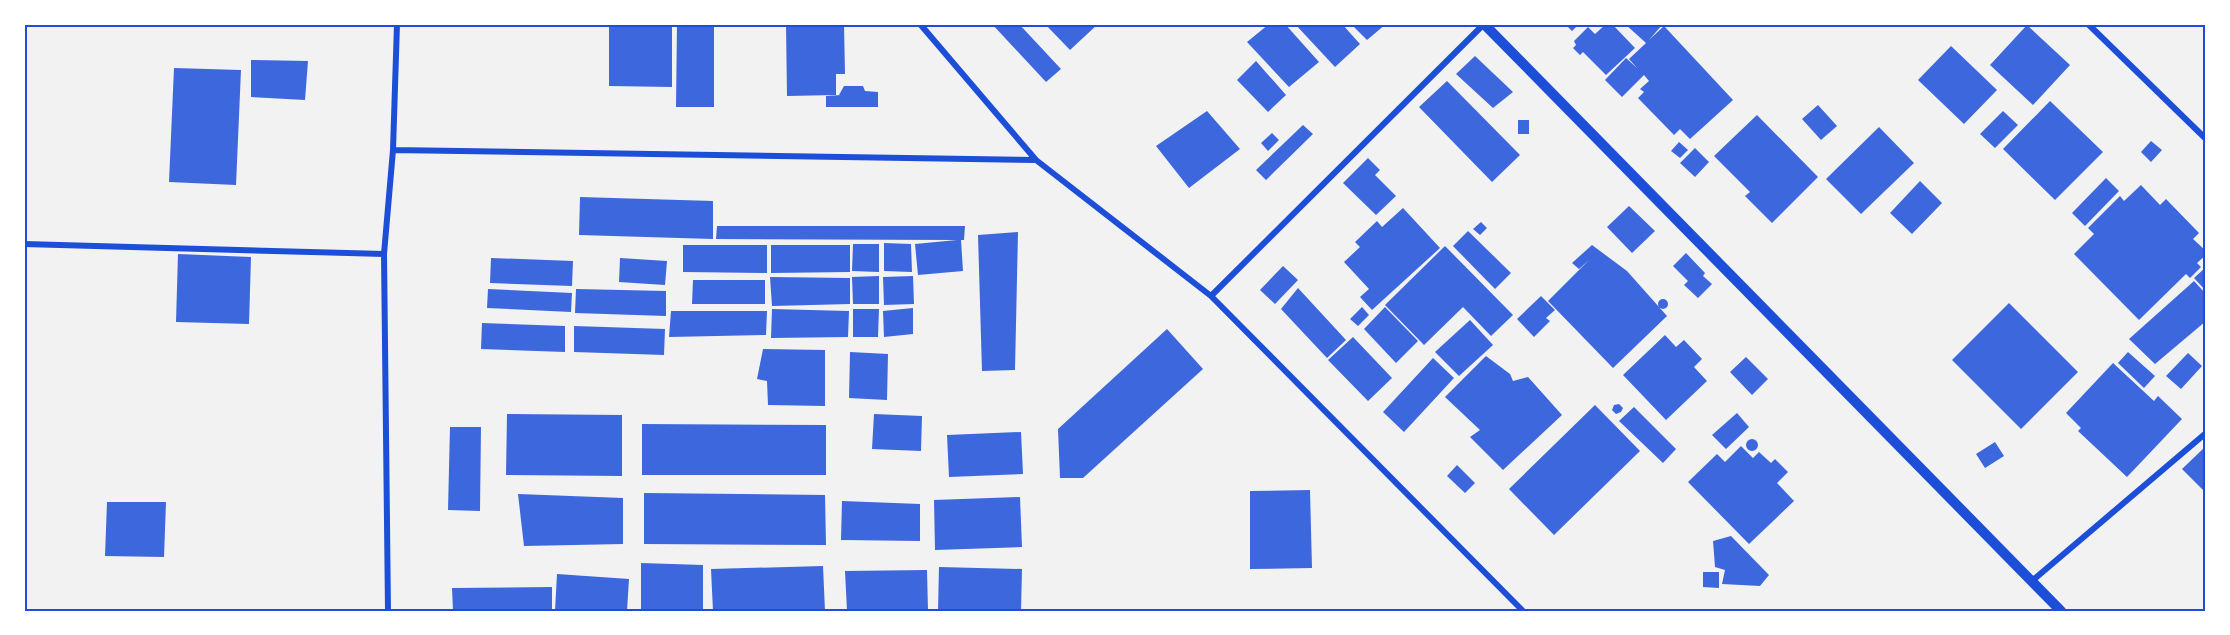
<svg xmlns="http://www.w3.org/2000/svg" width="2230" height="635" font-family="'Titillium Web',sans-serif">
<rect width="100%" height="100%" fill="#f2f2f2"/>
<path fill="#3d67dc" d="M609 24H672V87L609 86Z
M677 24H714V107H676Z
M786 24H844L845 74H836V95L787 96Z
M992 24H1019L1061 69 1046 82Z
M1045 24H1098L1070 50Z
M1269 24H1285L1319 62 1289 87 1247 42Z
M1295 24H1342L1360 44 1335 67Z
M1351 24H1386L1367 40Z
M1565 24H1579L1572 31Z
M1606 24H1612L1635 48 1606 75 1583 52 1580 55 1573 48 1576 45 1574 41 1588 27 1595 34Z
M1625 24H1663L1649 40 1664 26 1733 100 1690 139 1680 129 1674 135 1638 98 1644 92 1640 89 1649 81 1644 75 1622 97 1605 80 1626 58 1637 68 1629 59 1646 43Z
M2027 25 2070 65 2033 105 1990 65Z
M1951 46 1997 90 1964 124 1918 80Z
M1475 56 1513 92 1493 108 1456 74Z
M251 60 308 61 305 100 251 97Z
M1256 61 1286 95 1268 112 1237 80Z
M174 68 241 70 236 185 169 182Z
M1447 81 1520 155 1492 182 1419 107Z
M844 86H863L865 91 878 92V107H826V96L841 95H839Z
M2050 101 2103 152 2055 200 2003 149Z
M1818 105 1837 126 1821 140 1802 119Z
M1207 111 1240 149 1189 188 1156 146Z
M2003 111 2018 125 1995 148 1980 134Z
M1757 115 1818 177 1772 223 1745 196 1750 192 1714 156Z
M1518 120H1529V134H1518Z
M1303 125 1313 134 1266 180 1256 170Z
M1879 127 1914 163 1861 214 1826 179Z
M1272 133 1279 140 1268 151 1261 143Z
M2151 141 2162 150 2151 162 2141 152Z
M1679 142 1688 150 1680 158 1671 151Z
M1695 148 1709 162 1695 177 1680 163Z
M1368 158 1380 170 1375 175 1396 196 1376 215 1343 183Z
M2106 178 2119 191 2085 226 2072 213Z
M1920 181 1942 203 1912 234 1890 213Z
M2141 185 2160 205 2166 199 2199 233 2193 239 2206 251V255L2197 263 2201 267 2190 278 2186 274 2139 320 2074 254 2094 234 2088 228 2120 196 2124 201Z
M580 197 713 201V239L579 235Z
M1629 206 1655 231 1632 253 1607 227Z
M1403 208 1440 248 1372 310 1360 297 1369 289 1344 262 1360 247 1355 242 1377 221 1382 227Z
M1481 222 1487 228 1480 235 1473 229Z
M717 226H965L964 240H961L963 271 918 275 915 244 957 240 716 239Z
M1468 231 1511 273 1495 289 1453 246Z
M1018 232 1015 370 982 371 978 235Z
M884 243 911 244 912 272 884 271Z
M853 244H879V272L852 271Z
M683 245H767V273L683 272Z
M771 245H850V272L771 273Z
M1592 245 1627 271 1667 316 1613 368 1548 301 1589 260 1579 269 1572 263Z
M1445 246 1513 315 1491 336 1463 307 1424 345 1385 305Z
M1686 253 1705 273 1703 276 1712 284 1698 298 1684 285 1688 281 1673 266Z
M178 254 251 257 249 324 176 322Z
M491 258 573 261 572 286 490 283Z
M620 258 667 261 665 285 619 282Z
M1283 266 1298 280 1275 304 1260 290Z
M2206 267V291L2194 278Z
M879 276V304H853L852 277Z
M913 276 914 304 884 305 883 277Z
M770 277 850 278V304L772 306Z
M693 280H765V304H692Z
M2194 281 2206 294V321L2155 364 2129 339Z
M1298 288 1346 340 1327 358 1281 309Z
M488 289 572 293 571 312 487 308Z
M576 289 666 291V316L575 313Z
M1541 296 1555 310 1546 318 1550 321 1534 337 1517 319Z
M1658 304a5 5 0 1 1 10 0a5 5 0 1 1-10 0Z
M2009 303 2078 372 2021 429 1952 360Z
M1362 307 1369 315 1358 326 1350 319Z
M1385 307 1418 341 1396 363 1364 329Z
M913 308V334L884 337 883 311Z
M772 309 849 311 848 337 771 338Z
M853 309H879L878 337H853Z
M671 311H767L766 335 669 337Z
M1470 320 1493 345 1459 376 1435 352Z
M482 323 565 326V352L481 349Z
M574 326 665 329 664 355 574 352Z
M1167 329 1203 369 1083 478H1060L1058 429Z
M1665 335 1676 347 1684 340 1702 359 1694 367 1707 381 1666 420 1623 375Z
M1353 337 1392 378 1368 401 1328 360Z
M763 349 825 350V406L768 405 767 381 757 379Z
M850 352 888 354 887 400 849 398Z
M2128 352 2155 376 2144 388 2118 363Z
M2188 353 2202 366 2181 389 2166 376Z
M1486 356 1510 374 1513 381 1528 377 1562 415 1503 470 1470 437 1480 430 1445 397Z
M1746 357 1768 379 1752 395 1730 372Z
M1433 358 1454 378 1404 432 1383 412Z
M2113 363 2154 401 2158 396 2182 419 2127 477 2078 431 2081 428 2066 413Z
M1619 404 1623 408 1621 412 1616 414 1612 410 1614 405Z
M1595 405 1640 451 1554 535 1509 489Z
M1634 407 1676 449 1663 463 1619 421Z
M1737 413 1749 427 1726 449 1712 435Z
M507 414 622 415V476L506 475Z
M874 414 922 416 921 451 872 449Z
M642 424 826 425V475H642Z
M450 427H481L480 511 448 510Z
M1021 432 1023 474 949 477 947 435Z
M1746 445a6 6 0 1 1 12 0a6 6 0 1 1-12 0Z
M1995 442 2004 456 1985 468 1976 454Z
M1741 446 1753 458 1759 452 1771 463 1775 459 1788 472 1777 483 1794 501 1749 544 1688 482 1717 454 1725 462Z
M2206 446V493L2182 469Z
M1457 465 1475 483 1465 493 1447 476Z
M1310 490 1312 568 1250 569V491Z
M644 493 825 495 826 545 644 544Z
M518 494 623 498V544L524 546Z
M1020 497 1022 547 935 550 934 500Z
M842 501 920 504V541L841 540Z
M107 502H166L164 557 105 556Z
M1731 536 1769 575 1760 586 1722 584 1725 570 1715 567 1713 541Z
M641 563 703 565V611H641Z
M823 566 825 611H713L711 569Z
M939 567 1022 569 1021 611H938Z
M927 570 928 611H847L845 571Z
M1703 572H1719V588L1703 587Z
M557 574 629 579 627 611H555Z
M552 587V611H453L452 588Z"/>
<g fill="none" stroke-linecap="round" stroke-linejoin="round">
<path stroke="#1d4ed8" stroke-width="6" d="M920 24 1036 160
M1484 24 1211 296 1523 611
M2088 24 2206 139
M393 150 1036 160 1211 296
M24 244 384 254
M2032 581 2206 433
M388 611 384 254 393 150 397 24"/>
<path stroke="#1d4ed8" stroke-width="10" d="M1484 24 2061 611"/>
</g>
<rect width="2230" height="635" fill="none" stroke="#ffffff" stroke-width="51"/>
<rect x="26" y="26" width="2178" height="584" fill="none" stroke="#1d4ed8" stroke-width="2"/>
</svg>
